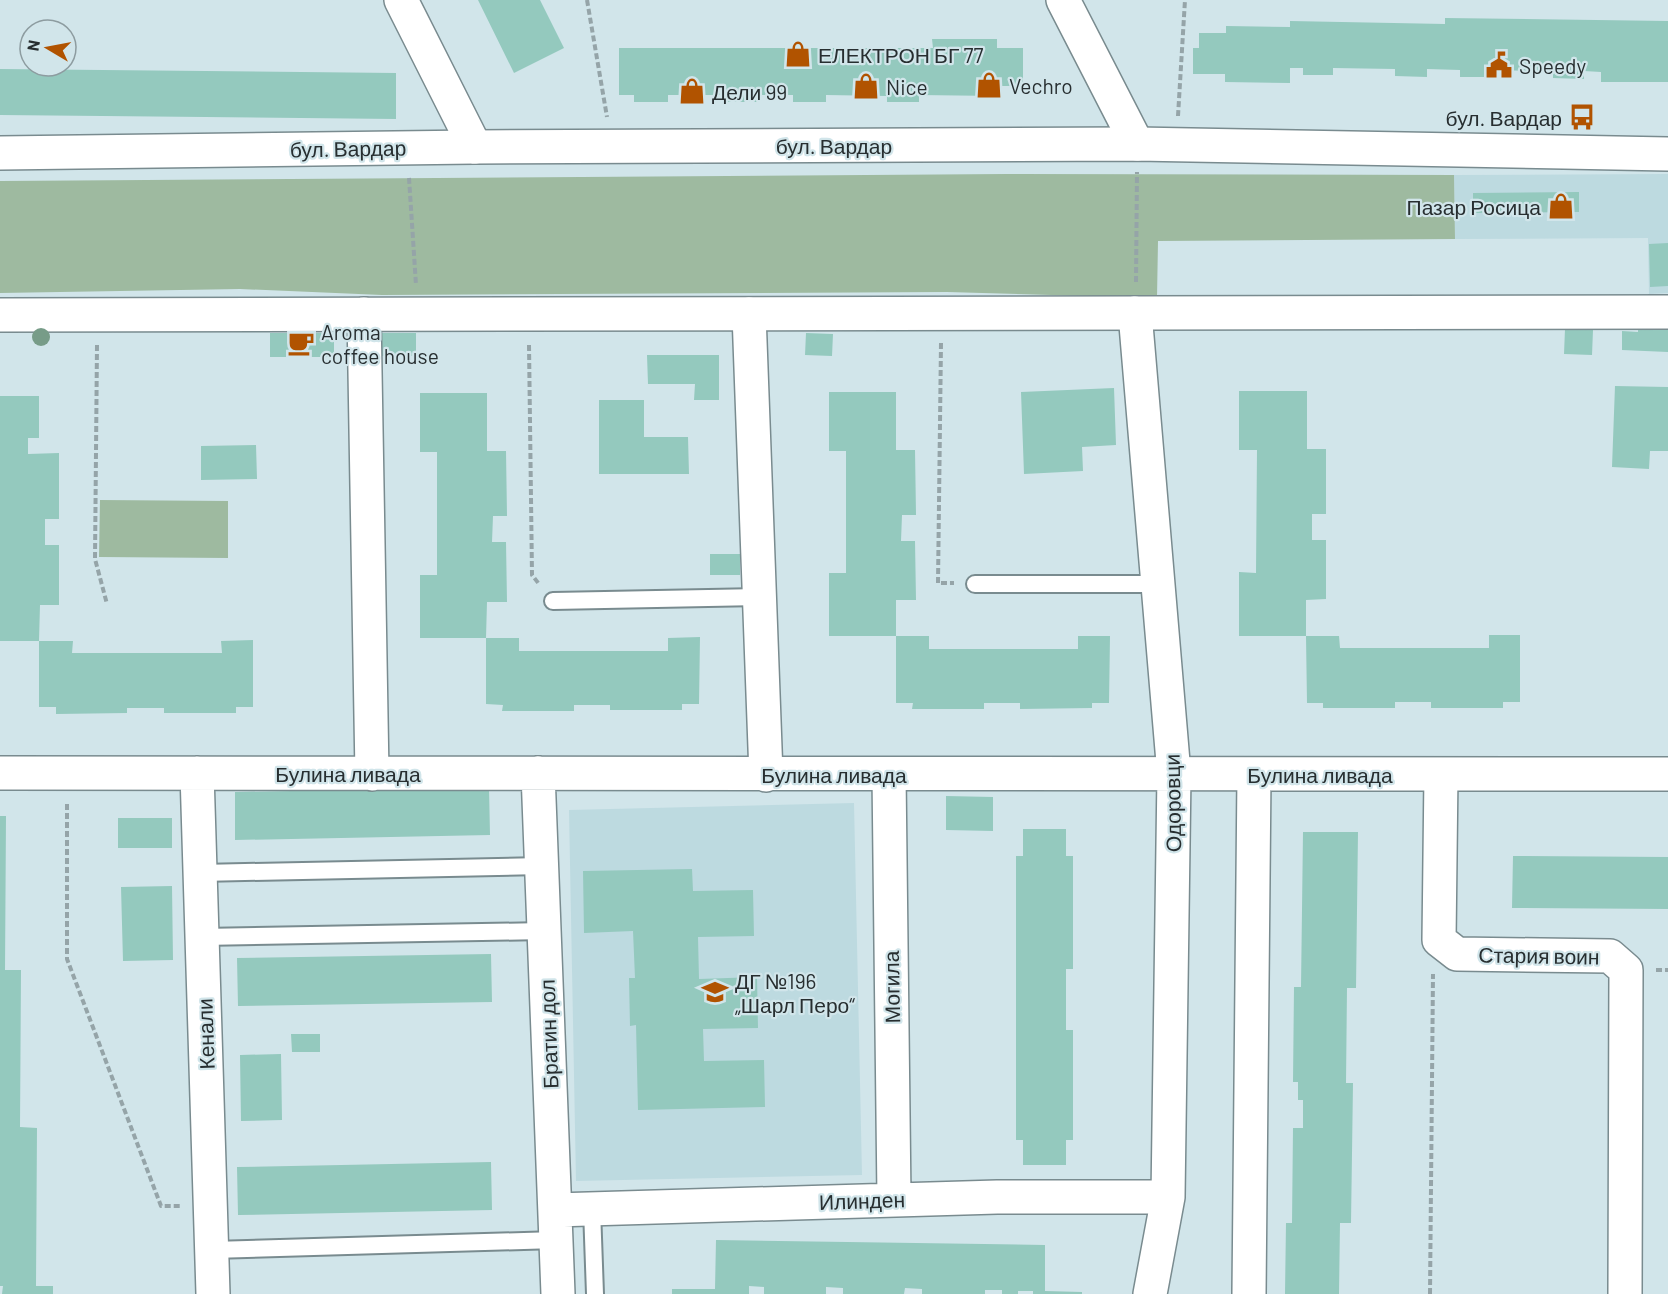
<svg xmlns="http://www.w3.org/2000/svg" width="1668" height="1294" font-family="Barlow,sans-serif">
<rect width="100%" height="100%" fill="#d1e5ea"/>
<path fill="#bddae0" d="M1668 174V293L1649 294 1648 238 1455 239 1454 175Z
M854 803 862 1175 576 1181 569 810Z"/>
<path fill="#9ebaa0" d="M1006 174 1454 175 1455 239 1158 241 1157 298 947 292 382 295 240 289 0 293V181Z
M100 500 228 501V558L99 557Z"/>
<path fill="#94c9be" d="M478 0H540L564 48 514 73Z
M1445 18 1668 21V82H1601V72L1584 71V79L1553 78V71H1532L1492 70 1491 77H1460V70L1427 69V77L1395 76V69L1333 68V75H1303V68H1290V83L1225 82V74H1193V48H1199V33H1226V26L1290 27V21L1445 24Z
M932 39H997V48H1023V86H997V96L919 95V102H887V96L826 95V102H793V95H759V102H728V95H668V102H634V95H619V48H933Z
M0 69 396 73V119L0 115Z
M1579 192V212L1473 213V193Z
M1668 243V286L1650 287 1649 244Z
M1565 329 1593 330 1592 355 1564 354Z
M1638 329 1668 330V352L1622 350V331L1638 332Z
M270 333H334V357H270Z
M382 333H416V356H382Z
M806 333 833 334 832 356 805 355Z
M647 355H719V400H694L695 384H648Z
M1615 386 1668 387V451H1650L1649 469 1612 467Z
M1114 388 1116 445 1082 447 1083 471 1024 474 1021 392Z
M1239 391H1307V449H1326V514H1312V540H1326V599L1306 600V636H1339L1340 648H1489V635H1520V702H1503V708H1431V702H1395V708H1323V703H1307L1306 636H1239V572L1256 573 1257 450H1239Z
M829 392H896V450H915L916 515H902L901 541H915L916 600H896V636H829V573H846V451H829Z
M420 393H487V451H506L507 516H493L492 542H506L507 602H487L486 638H519V651H668V638L700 637 699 704H682V710H610V705H574V711H502L503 705 486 704V638H420V575H437V452H420Z
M0 396H39V438H28V454L59 453V519H45V545H59V605H40L39 641H0Z
M599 400H644V437H688L689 474H599Z
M256 445 257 479 201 480V446Z
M710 554H740V575H710Z
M896 636H929V649H1078V636H1110L1109 703H1092V708L1020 709V703H984V709H912L913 703H896Z
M253 640V707H236V713H164V708H127V713L56 714V707H39V641H73L72 653H222L221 641Z
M489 787 490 835 235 840V792Z
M946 796 993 797V831L946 830Z
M0 816H6L5 970H21L20 1127 37 1128 36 1286H53V1294H2L3 1286H0Z
M118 818H172V848H118Z
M1023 829H1066V856H1073V969H1066V1030H1073V1140H1066V1165H1023V1140H1016V856H1023Z
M1303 832H1358L1356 988H1347L1346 1083H1353L1351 1223H1340L1339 1294H1285L1286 1223H1292L1293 1128H1303V1100H1298V1082H1293L1294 987H1301Z
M1513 856 1668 857V909L1512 908Z
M692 869 693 891 753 890 754 936 698 937 699 979 757 977 758 1028 703 1029 704 1061 764 1060 765 1107 638 1110 636 1025 630 1026 629 978H635L633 931 584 933 583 871Z
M172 886 173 960 123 961 121 887Z
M491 954 492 1002 238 1006 237 958Z
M291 1034H320V1052H292Z
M281 1054 282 1120 241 1121 240 1055Z
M491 1162 492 1210 238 1215 237 1167Z
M716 1240 1045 1245V1291L1082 1292V1294H1033V1291H1018V1294H1002V1290H985V1294H922V1289L905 1288 904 1294H843V1288L826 1287V1294H764V1287L749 1286V1294H672V1289H715Z"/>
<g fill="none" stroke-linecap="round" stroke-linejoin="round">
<g stroke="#798b8f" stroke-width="20">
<path id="lane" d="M975 584H1158
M553 601 760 597
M200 873 542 866
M202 937 544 931
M592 1209 595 1294
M212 1250 556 1240"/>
</g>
<g stroke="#798b8f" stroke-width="36">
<path id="street" d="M401 0 475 147
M1063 0 1137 144
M1135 313 1174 774 1168 1197 1150 1294
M364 314 372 774
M749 314 766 775
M0 773 1668 774
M197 773 213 1294
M538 773 558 1294
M889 774 894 1199
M1441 774 1439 940 1457 954 1610 956 1626 970 1625 1294
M555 1210 997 1197H1168
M1249 1294 1254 774"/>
</g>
<g stroke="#798b8f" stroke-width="36">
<path id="secondary" d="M0 153 475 147 1137 144 1668 154
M0 315 1668 312"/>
</g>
<path stroke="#95a4a8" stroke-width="4" stroke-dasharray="6 3" stroke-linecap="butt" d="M587 0 607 117
M1178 116 1185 0
M409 178 416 285
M1136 282 1137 172
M941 343 938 583H954
M97 345 95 559 107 604
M529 345 532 575 539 584
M67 804V959L161 1206H181
M1656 970H1668
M1430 1294 1433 974"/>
<use href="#lane" stroke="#fff" stroke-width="16"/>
<use href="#street" stroke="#fff" stroke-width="33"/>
<use href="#secondary" stroke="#fff" stroke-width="33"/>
</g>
<circle fill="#779c88" cx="41" cy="337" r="9"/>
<defs>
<g id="shop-bare" transform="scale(2.07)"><path d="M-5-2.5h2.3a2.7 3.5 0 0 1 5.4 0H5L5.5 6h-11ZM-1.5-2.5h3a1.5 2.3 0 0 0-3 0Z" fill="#b15300" stroke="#d1e5ea" stroke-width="2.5" paint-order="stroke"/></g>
<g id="civic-bare" transform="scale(2.07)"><path d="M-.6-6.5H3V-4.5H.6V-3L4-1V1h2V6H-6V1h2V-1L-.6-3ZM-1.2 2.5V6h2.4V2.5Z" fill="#b15300" stroke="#d1e5ea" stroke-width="2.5" paint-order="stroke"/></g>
<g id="bus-bare" transform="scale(2.07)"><path d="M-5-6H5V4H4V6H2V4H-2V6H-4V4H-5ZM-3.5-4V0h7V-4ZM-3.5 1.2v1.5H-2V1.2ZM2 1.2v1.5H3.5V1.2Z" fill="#b15300" stroke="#d1e5ea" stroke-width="2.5" paint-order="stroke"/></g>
<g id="cafe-bare" transform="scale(2.07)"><path d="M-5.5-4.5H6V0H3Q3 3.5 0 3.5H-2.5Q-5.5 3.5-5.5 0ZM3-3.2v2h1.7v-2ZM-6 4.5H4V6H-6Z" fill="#b15300" stroke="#d1e5ea" stroke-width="2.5" paint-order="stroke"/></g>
<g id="school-bare" transform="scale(2.07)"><path d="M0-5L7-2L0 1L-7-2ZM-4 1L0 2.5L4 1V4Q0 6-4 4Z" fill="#b15300" stroke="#d1e5ea" stroke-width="2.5" paint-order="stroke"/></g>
</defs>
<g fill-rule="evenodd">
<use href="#shop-bare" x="798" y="54"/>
<use href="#civic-bare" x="1499" y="65"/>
<use href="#shop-bare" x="989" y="85"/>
<use href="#shop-bare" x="866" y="86"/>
<use href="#shop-bare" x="692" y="91"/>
<use href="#bus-bare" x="1582" y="117"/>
<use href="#shop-bare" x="1561" y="206"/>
<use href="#cafe-bare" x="301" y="343"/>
<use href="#school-bare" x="715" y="992"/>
</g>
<g text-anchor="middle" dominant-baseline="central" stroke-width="4.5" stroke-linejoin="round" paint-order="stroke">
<g font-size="21" fill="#272e30" stroke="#d1e5ea" text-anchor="start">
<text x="818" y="54">ЕЛЕКТРОН БГ 77</text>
<text x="1519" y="65">Speedy</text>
<text x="1009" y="85">Vechro</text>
<text x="886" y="86">Nice</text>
<text x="712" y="91">Дели 99</text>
<text x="1562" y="117" text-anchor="end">бул. Вардар</text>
<text x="1541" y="206" text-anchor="end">Пазар Росица</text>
<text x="321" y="331">Aroma<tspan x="321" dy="24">coffee house</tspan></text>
<text x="735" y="980">ДГ №196<tspan x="735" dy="24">„Шарл Перо“</tspan></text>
</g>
<g font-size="21" fill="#272e30" stroke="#d1e5ea">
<text x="834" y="145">бул. Вардар</text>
<text transform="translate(348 148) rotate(-1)">бул. Вардар</text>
<text x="348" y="773">Булина ливада</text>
<text x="834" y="774">Булина ливада</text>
<text x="1320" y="774">Булина ливада</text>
<text transform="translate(1172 803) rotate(-91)">Одоровци</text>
<text transform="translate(1539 955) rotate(1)">Стария воин</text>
<text transform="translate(891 987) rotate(-91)">Могила</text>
<text transform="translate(205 1034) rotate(-92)">Кенали</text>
<text transform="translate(548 1034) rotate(-92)">Братин дол</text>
<text transform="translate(862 1200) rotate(-2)">Илинден</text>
</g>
</g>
<g transform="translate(48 48) rotate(280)"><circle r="28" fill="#d1e5ea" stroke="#8d9ca0" stroke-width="1.5"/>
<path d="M0-4.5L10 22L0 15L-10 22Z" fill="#b15300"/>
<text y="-9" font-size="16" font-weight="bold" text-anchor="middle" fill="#272e30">N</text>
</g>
</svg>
